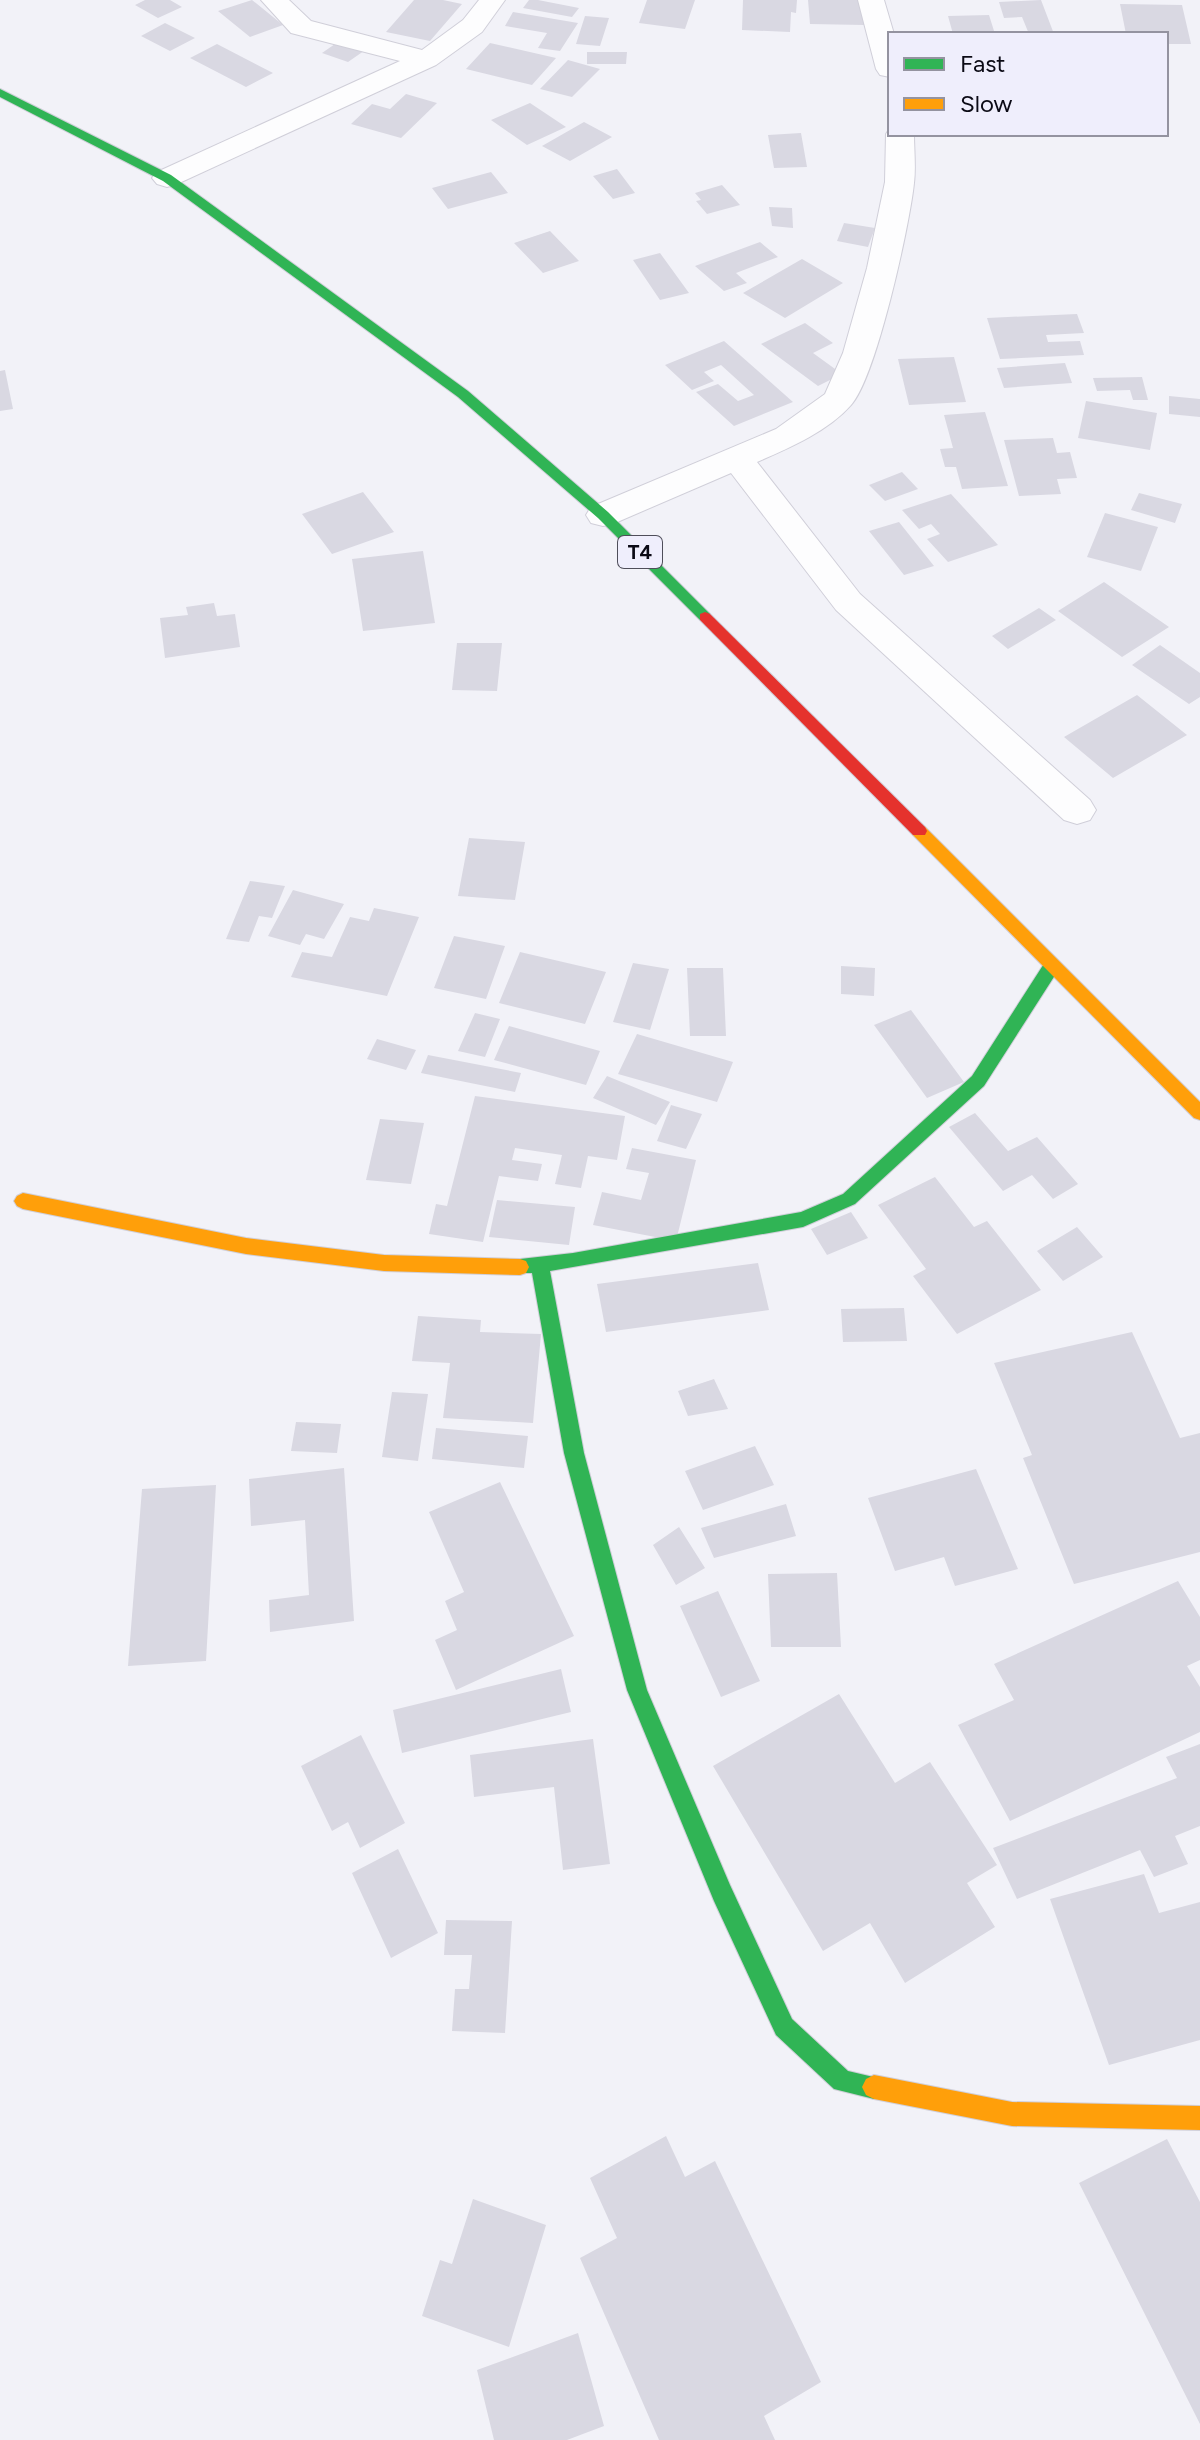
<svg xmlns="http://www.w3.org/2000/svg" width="1200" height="2440" font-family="Figtree,sans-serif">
<rect width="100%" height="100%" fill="#f2f2f8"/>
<path fill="#d9d8e2" d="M145 0H170L182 7 158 18 135 5Z
M252 0 283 25 250 37 218 11Z
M414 0H443L462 4 430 41 386 32Z
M529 0H538L579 8 572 17 523 8Z
M647 0H695L685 29 639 23Z
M743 0H797L796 13 791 12 790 32 742 30Z
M808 0H862L864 25 810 24Z
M1041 0 1054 34H1029L1022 17 1004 18 999 2Z
M1120 4 1182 5 1191 44H1166V34H1126Z
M513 12 578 23 560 51 538 48 547 33 505 26Z
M989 15 995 34H953L948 16Z
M585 16 609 18 600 46 576 44Z
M165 23 195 38 170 51 141 36Z
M348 35 374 44 348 62 322 53Z
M490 43 556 58 532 85 466 69Z
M217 44 273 73 246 87 190 58Z
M587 52H627L626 64H587Z
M568 60 600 69 572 97 540 89Z
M406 94 437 103 401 138 351 124 372 104 390 109Z
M530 103 566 127 527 145 491 120Z
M584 122 612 137 570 161 542 146Z
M801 133 807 167 774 168 768 135Z
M617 169 635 193 613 199 593 176Z
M491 172 508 193 448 209 432 188Z
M722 185 740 205 707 214 696 201 701 200 695 193Z
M769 207 792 208 793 228 772 226Z
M844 223 875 228 868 247 837 241Z
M550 231 579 261 543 273 514 243Z
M760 242 778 257 736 273 747 283 724 291 695 266Z
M660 253 689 293 660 300 633 260Z
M802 259 843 283 785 318 743 293Z
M1077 314 1084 333 1046 335 1048 342 1080 341 1084 355 1000 359 987 318Z
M805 323 833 343 813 353 842 374 818 386 761 344Z
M724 341 793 402 734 426 696 392 718 384 738 401 754 395 721 365 704 372 714 381 692 390 665 365Z
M954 357 966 402 909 405 898 359Z
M1065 363 1072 383 1004 388 997 368Z
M5 370 13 409 0 411V371Z
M1142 377 1148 400H1133L1130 390 1097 391 1093 378Z
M1169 396 1200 399V417L1169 414Z
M1086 401 1157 413 1150 450 1078 438Z
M985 412 1008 486 962 489 956 467H945L940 449 953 448 944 415Z
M1053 438 1057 453 1070 452 1077 478 1057 479 1061 494 1019 496 1004 440Z
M902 472 918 489 885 501 869 485Z
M363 492 394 532 332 554 302 514Z
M1139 493 1182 504 1175 523 1131 510Z
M951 494 998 545 948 562 927 539 940 534 931 524 919 529 902 510Z
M1105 513 1158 527 1141 571 1087 557Z
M899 522 934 566 904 575 869 531Z
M423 551 435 623 363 631 352 559Z
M1104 582 1169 627 1122 657 1058 611Z
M214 603 217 616 235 614 240 647 165 658 160 618 188 615 186 607Z
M1039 608 1056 620 1008 649 992 636Z
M457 643H502L497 691 452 690Z
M1160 645 1200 673V697L1189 704 1132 665Z
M1137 695 1187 735 1113 778 1064 737Z
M469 838 525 842 515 900 458 896Z
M250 881 285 886 272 918 259 916 249 942 226 939Z
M293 890 344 904 324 939 306 934 300 945 268 936Z
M374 908 419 917 387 996 291 977 302 952 332 957 350 917 369 921Z
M454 936 505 946 486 999 434 988Z
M520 952 606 972 585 1024 499 1003Z
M633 963 669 969 650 1030 613 1022Z
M841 966 875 968 874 996 841 994Z
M687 968H723L726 1036H690Z
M911 1010 964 1082 927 1098 874 1025Z
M475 1013 500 1019 485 1057 458 1051Z
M509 1026 600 1051 586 1085 494 1060Z
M637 1034 733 1062 717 1102 618 1074Z
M377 1039 416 1050 406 1070 367 1059Z
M428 1055 521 1073 515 1092 421 1073Z
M607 1076 670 1102 656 1125 593 1098Z
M475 1096 625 1116 617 1160 588 1156 581 1188 555 1184 562 1155 515 1148 512 1160 542 1164 538 1181 499 1176 483 1242 429 1234 436 1204 447 1206Z
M671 1105 702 1114 686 1149 657 1141Z
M975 1113 1008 1151 1037 1137 1078 1184 1053 1199 1032 1175 1003 1191 949 1127Z
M380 1119 424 1123 411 1184 366 1180Z
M632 1148 696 1160 676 1241 593 1225 602 1192 641 1200 649 1173 626 1169Z
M935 1177 974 1227 987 1221 1041 1290 957 1334 913 1276 926 1269 878 1205Z
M497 1200 575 1207 569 1245 489 1237Z
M851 1212 868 1238 827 1255 811 1229Z
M1077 1227 1103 1257 1063 1281 1037 1251Z
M758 1263 769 1310 606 1332 597 1284Z
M904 1308 907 1341 843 1342 841 1309Z
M418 1316 481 1320 480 1332 541 1334 533 1423 443 1418 450 1363 412 1361Z
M1132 1332 1180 1438 1200 1433V1552L1074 1584 1023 1458 1032 1455 994 1363Z
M714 1379 728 1409 688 1416 678 1391Z
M392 1392 428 1394 418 1461 382 1457Z
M296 1422 341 1424 337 1453 291 1451Z
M436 1428 528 1436 524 1468 432 1459Z
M755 1446 774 1485 703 1510 685 1471Z
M344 1468 354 1621 270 1632 269 1600 309 1595 305 1520 251 1526 249 1479Z
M976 1469 1018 1569 955 1586 944 1557 895 1571 868 1498Z
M500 1482 574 1636 456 1690 435 1640 457 1630 445 1601 464 1592 429 1512Z
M216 1485 206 1661 128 1666 142 1489Z
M786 1504 796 1536 714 1558 701 1528Z
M679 1527 705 1568 676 1585 653 1545Z
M837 1573 841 1647H771L768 1574Z
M1178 1581 1200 1617V1660L1187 1666 1200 1687V1732L1010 1821 958 1725 1014 1700 994 1664Z
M718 1591 760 1681 721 1697 680 1606Z
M561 1669 571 1712 402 1753 393 1710Z
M839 1694 895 1783 930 1762 997 1865 967 1883 995 1927 905 1983 870 1923 823 1951 713 1766Z
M361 1735 405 1823 360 1848 348 1822 332 1831 301 1766Z
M593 1739 610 1864 563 1870 554 1787 474 1797 470 1755Z
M1200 1744V1826L1175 1836 1188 1864 1154 1877 1140 1850 1017 1899 993 1848 1177 1778 1166 1757Z
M398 1849 438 1933 391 1958 352 1873Z
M1144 1874 1159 1913 1200 1902V2040L1109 2065 1050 1899Z
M446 1920 512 1921 505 2033 452 2031 455 1989H469L472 1955H444Z
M666 2136 685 2177 715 2161 821 2382 764 2416 775 2440H659L580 2258 617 2238 590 2178Z
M1167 2139 1200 2202V2424L1079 2183Z
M473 2199 546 2225 509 2347 422 2316 440 2260 452 2264Z
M578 2333 604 2426 567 2440H494L477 2370Z"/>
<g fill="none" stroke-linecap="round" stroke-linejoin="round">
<g stroke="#d0cfd9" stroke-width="2">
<path id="street" d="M261 0H289L311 21 422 50 463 20 479 0H505L482 32 436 65 177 184 167 187 157 184 152 178 157 172 400 61 291 33Z
M858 0H884L894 34H890V77L880 75 876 69Z
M890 128V134H914C914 150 916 167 914 183 910 224 876 378 851 405 827 432 789 448 757 462L860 594 1090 800 1096 810 1090 820 1077 824 1064 820 836 610 731 473 615 523 603 526 591 523 586 515 591 507 776 429 825 394 843 353 867 268 885 182 886 134Z"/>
</g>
<g stroke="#d0cfd9" stroke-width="2">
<path id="fast" d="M0 89 171 175 468 391 608 512 710 614V620H700L598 518 458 397 163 181 0 97Z
M1053 958 1061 964 1059 969 984 1086 855 1204 803 1227 550 1271 584 1453 647 1690 730 1885 792 2019 848 2071 882 2079 886 2087 882 2095 874 2099 834 2089 776 2035 714 1901 627 1690 564 1453 532 1273H514L511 1267 514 1261 520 1259 573 1253 801 1212 843 1194 972 1076 1047 959Z"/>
</g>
<g stroke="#d0cfd9" stroke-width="2">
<path id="slow" d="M919 825 925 827 1200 1102V1120L1194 1118 913 835 911 831 913 827Z
M23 1193 246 1238 384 1255 520 1259 526 1261 529 1267 526 1273 520 1275 384 1271 246 1254 23 1209 17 1206 14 1201 17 1196Z
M874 2075 1012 2102 1200 2106V2130L1012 2126 874 2099 866 2095 862 2087 866 2079Z"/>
</g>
<g stroke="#d0cfd9" stroke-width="2">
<path id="jam" d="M705 612 710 614 925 827 927 831 925 835H913L700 620V614Z"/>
</g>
<use href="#street" fill="#fdfdfe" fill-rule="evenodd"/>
<use href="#fast" fill="#30b455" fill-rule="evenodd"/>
<use href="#slow" fill="#ff9f0a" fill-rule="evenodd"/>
<use href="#jam" fill="#e5322d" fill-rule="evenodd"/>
</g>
<g text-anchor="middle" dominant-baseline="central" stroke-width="6" stroke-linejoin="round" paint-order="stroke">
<rect fill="#efeefc" stroke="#4f4e5a" stroke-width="2" x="618" y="536" width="44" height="32" rx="6"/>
<g font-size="20" font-weight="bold" fill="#0b0a15">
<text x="640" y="552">T4</text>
</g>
</g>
<rect x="888" y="32" width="280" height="104" fill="#efeefc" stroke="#9493a0" stroke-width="2"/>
<rect x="904" y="58" width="40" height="12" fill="#30b455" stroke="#9493a0" stroke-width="2"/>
<text x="960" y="72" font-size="24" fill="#0b0a15">Fast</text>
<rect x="904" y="98" width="40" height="12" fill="#ff9f0a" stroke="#9493a0" stroke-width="2"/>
<text x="960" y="112" font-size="24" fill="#0b0a15">Slow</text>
</svg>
